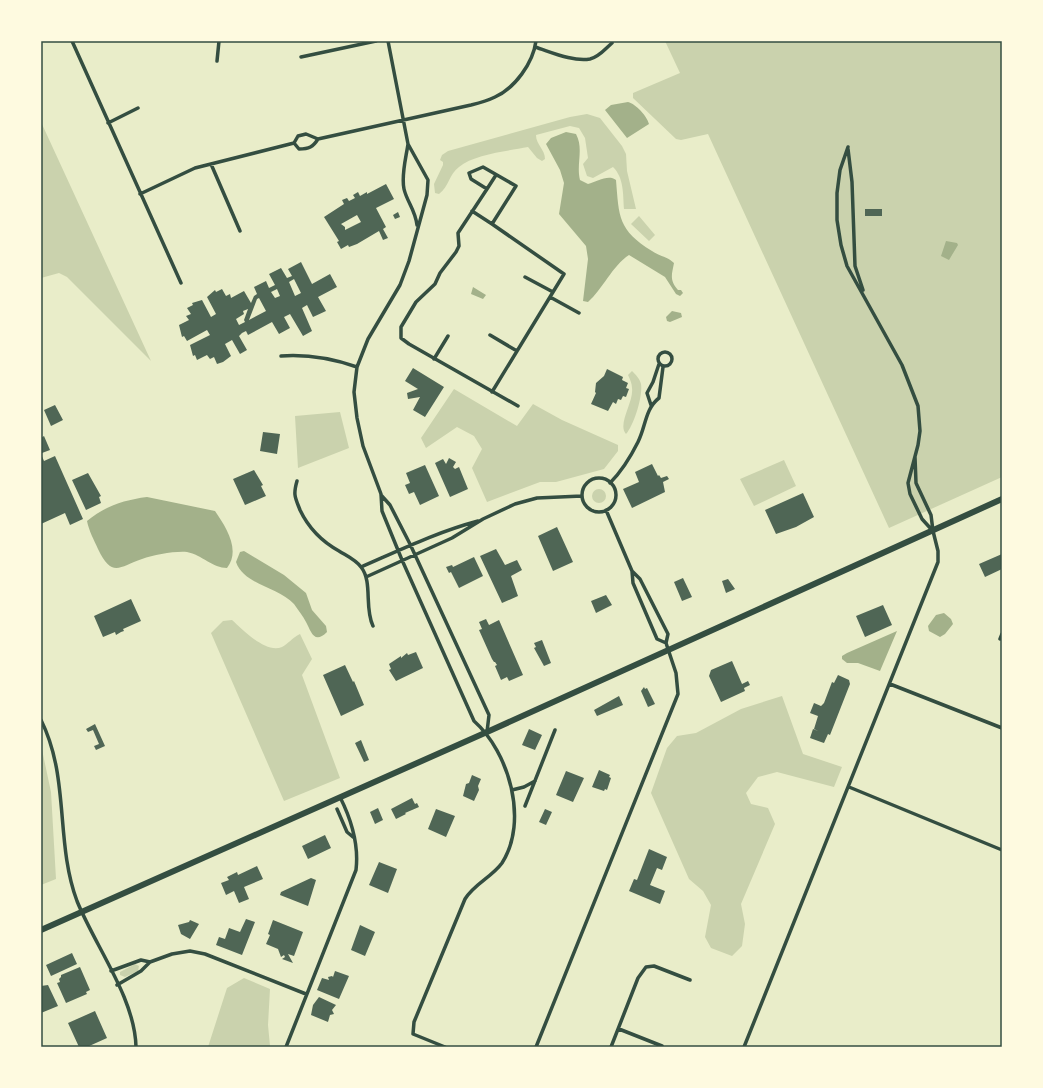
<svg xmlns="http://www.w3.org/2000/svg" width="1043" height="1088" font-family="Raleway,sans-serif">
<rect width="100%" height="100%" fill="#e9edc9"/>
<path fill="#cad2ad" d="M665 41H1002V477L889 528 708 134 681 140 676 139 633 98V93L680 73Z
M587 114 600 118 622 146 626 154 627 171 636 209H624C623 194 624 178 613 167L593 178 587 176 583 164 588 158 585 138 579 128 570 126 536 135C536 145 545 149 545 159L542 161 537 158 528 147C508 151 474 154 459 167 449 174 449 187 439 194L435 193 434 184 443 165V162L440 160 442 155 448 151 570 117Z
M41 122 151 361 67 277 59 273 41 278Z
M639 216 655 235 649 241 631 224Z
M632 371C636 375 640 379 641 384 643 396 634 425 626 434 617 424 634 402 632 388 632 384 630 379 628 375Z
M454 389 517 426 533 404 562 420 618 445V451L604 469 556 482H540L487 502 472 468 482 449 474 436 457 427 426 448 421 438Z
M340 412 349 448 298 468 295 416Z
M784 460 796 486 754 506 740 479Z
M592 496a7 7 0 1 1 14 0a7 7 0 1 1-14 0Z
M232 620C243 630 266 654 282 647 288 644 292 638 300 634L312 659 302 675 340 778 284 801 211 633 223 621Z
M782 696 803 754 842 767 834 787 777 772 758 777 746 793 751 804 768 808 775 824 741 904 745 924 742 946 732 956 711 948 705 937 711 905 703 891 689 879 651 793 667 748 677 736 696 733 741 709Z
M41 745 51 792 56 879 41 885Z
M135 964 139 966 138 971 125 977 120 975V972Z
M244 978 270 989 268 1025 270 1046 208 1047 227 988Z"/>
<path fill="#a3b18a" d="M628 102C636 104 647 116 649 124L627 138 605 110 611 105Z
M566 132 576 134C584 149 576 164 580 180L588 184C597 182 608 174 616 180 619 217 618 230 652 251 659 256 668 257 674 263 672 274 669 280 678 290H681L683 293 680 296 676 294 665 277 629 255C613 265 602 290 588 302L583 301 588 259 586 246 559 214 564 183 560 170 546 144 551 138Z
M946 241 957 243 958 245 949 260 941 256Z
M473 287 486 295 483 299 471 294Z
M672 311 681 313 682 317 670 322 667 321 666 317Z
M147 497 215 511C226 527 241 550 227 568 213 568 202 555 187 552 174 551 154 555 142 559 119 567 112 578 98 549 94 540 89 531 87 521 105 506 124 500 147 497Z
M244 551 284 575 306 593 312 610 326 626 327 632C314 645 311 631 306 622 303 616 298 610 294 604 278 587 244 585 236 562L240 552Z
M944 613 951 619 953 624 945 634 940 637 929 631 928 626 936 615Z
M897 631 880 671 858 663H847L842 659V656L847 653Z"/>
<path fill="#4f6655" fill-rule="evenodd" d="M386 184 394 199 376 208 386 227 383 229 388 238 383 240 379 231 357 244 349 247 348 245 341 249 337 242 339 241 324 217 344 204 342 200 347 198 349 201 355 198 353 195 358 192 360 196 367 192V194ZM357 215 361 222 345 230V227L341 224Z
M865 209H882V216H865Z
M398 212 400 217 395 219 393 215Z
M301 262 312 284 330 274 337 287 318 297 326 311 313 317 307 305 302 308 312 331 303 336 290 314 284 317 290 328 279 334 272 322 248 335 246 331 242 333 239 336 247 350 240 354 232 340 225 344 231 356 223 362 217 364 214 357 210 359 207 355 197 360 195 355 193 356 190 345 210 335 207 330 187 341 184 336 182 337 179 325 189 320 186 316 191 314 187 308 193 305 192 303 202 300 211 317 216 314 207 297 215 290 216 292 222 289 226 296 230 294 231 298 244 291 251 303 254 296 257 294 254 287 266 281 269 288 275 285 269 274 281 268 287 278 292 276 288 269ZM294 279 301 293 295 296 289 282ZM277 289 280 296 275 298 271 292ZM259 298 266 311 249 320 257 299ZM248 309 244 320 245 322 239 325 236 319 244 314 243 311Z
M413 368 444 387 425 417 413 410 420 397 408 399 407 393 418 389 405 381Z
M607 369 623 377 622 380 628 383 626 388 629 389 626 397 623 396 621 400 618 399 616 404 613 402 608 411 591 404 596 393 595 392 596 383 604 376Z
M55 405 63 420 51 426 44 410Z
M263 432 280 434 277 454 260 451Z
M44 436 50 450 42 453 41 438Z
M41 454 44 461 55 456 83 519 70 525 65 513 41 524Z
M449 458 456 462 453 467 455 469 459 467 468 489 450 497 435 463 443 459 446 464Z
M652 464 658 476 659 475 661 478 667 476 669 479 663 482 665 492 632 508 623 489 639 482 635 472Z
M425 465 439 496 420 505 414 492 409 494 405 485 410 483 406 473Z
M254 470 263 485 261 486 266 496 245 505 233 479Z
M88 473 101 496 99 497 101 503 86 510 72 480Z
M803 493 814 517 796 527 776 534 765 510Z
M557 527 573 562 553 571 538 536Z
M496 549 505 565 517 560 522 570 511 576 518 596 502 603 480 556Z
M1002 554V569L985 577 979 564Z
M474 557 483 576 459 588 451 572 449 573 446 567 452 565 453 567Z
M683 578 692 597 682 601 674 582Z
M728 579 735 589 726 593 722 581Z
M606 595 612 605 596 613 591 601Z
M131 599 141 621 123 629 124 631 121 632 116 635 115 632 103 637 94 616Z
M883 605 892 625 865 637 856 616Z
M486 619 489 625 499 620 523 675 509 681 507 677 501 680 495 666 497 665 495 662H494L492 659 479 630 482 629 479 622Z
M542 640 551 663 544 666 534 648 536 647 534 643Z
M416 652 423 668 396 681 389 670 391 669 389 664 401 656V658L407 653 408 655Z
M732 661 742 684 748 681 750 685 744 688 745 691 721 702 709 676 711 670Z
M345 665 353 682 354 681 364 705 341 716 323 675Z
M838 675 849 680 850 684 830 735 828 734 824 743 821 742 810 738 813 729 818 731 814 729 818 716 810 713 814 703 821 706 824 703 832 682 834 683Z
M644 687 645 689 647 688 655 704 648 707 641 691Z
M619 696 623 705 597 716 594 710Z
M95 724 105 746 96 750 94 746 99 744 93 730 88 732 86 729Z
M529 729 542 735 535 750 522 745Z
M361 740 369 760 364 762 355 743Z
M599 770 610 775 609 777 611 778 607 790 605 789 604 791 592 787Z
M566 771 584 778 573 802 556 795Z
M472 775 481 779 478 786 479 790 474 801 463 796 466 784 469 783Z
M412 798 415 804 417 803 419 807 405 813 406 814 396 819 391 809Z
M378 808 383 820 375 824 370 812Z
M436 809 455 816 446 837 428 829Z
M545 809 552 812 546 825 539 822Z
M325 835 331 848 308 859 302 846Z
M649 849 667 857 662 870 657 868 650 885 665 891 660 904 629 891 634 879 637 880Z
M379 862 397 869 388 893 369 885Z
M257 866 263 879 244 887 249 899 239 903 234 891 226 895 221 883 229 880 227 877 237 872 238 875Z
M311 878 316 880 308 906 280 895 281 892Z
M246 919 255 922 242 955 216 945 219 937 225 939 229 928 240 932Z
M190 920 199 924 190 939 181 934 178 925 189 922Z
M273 920 303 932 294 956 288 954 293 963 282 959 285 957 284 955 281 957 278 949 266 944 270 935 268 934Z
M360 925 375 932 365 956 351 950Z
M72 953 77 964 51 976 46 965Z
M80 967 90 990 86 992 87 994 66 1003 57 983 60 982 59 979 61 977V975Z
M335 971 349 976 339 999 317 990 322 978 329 980 328 977 332 976 333 977Z
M48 985 58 1006 41 1013V986Z
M319 997 336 1005 332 1010 334 1014 330 1015 328 1022 311 1015 313 1005Z
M95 1011 107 1038 87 1047H79L68 1023Z"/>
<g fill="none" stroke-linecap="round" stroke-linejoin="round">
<path stroke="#344e41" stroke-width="3.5" d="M72 41 181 283
M388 41 408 144 428 180 427 195 409 261 400 285 368 339 357 367 354 392 357 418 363 446 381 494 382 511 402 560 474 721C509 752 529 821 502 863 492 877 474 884 465 899L414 1022 413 1034 445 1047
M535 47C551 52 573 62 590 59 599 57 605 49 612 43
M301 57 376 41
M217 61 219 41
M108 123 138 108
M318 139 471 105C479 103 487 101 495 97 515 88 533 63 536 41
M294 143 299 149C309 149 313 147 318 139
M408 144C406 158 401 175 404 189 407 202 415 209 417 225
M848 147 840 170 837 193V220L841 245 847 266 902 365 918 406 920 431 918 445 908 483 910 494 922 519 932 530
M848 149 852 182 855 266 863 290
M211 164 240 231
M487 189 496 175
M140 194 195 168 294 143 298 136 306 134 318 139
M472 211 492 224
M525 277 553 292
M550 297 579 313
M490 335 517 351
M658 359a7 7 0 1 1 14 0a7 7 0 1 1-14 0Z
M281 356C308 354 331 358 357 367
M434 359 448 336
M492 392 564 274 492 224 516 186 483 167 469 173 471 179 487 189 458 233 459 246 456 252 440 273 435 284 416 302 401 327V338L409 344 518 406
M651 405 647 393 653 382 659 364
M582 495a17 17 0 1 1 34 0a17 17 0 1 1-34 0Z
M297 481C293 495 295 497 300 510 309 529 321 541 339 551 347 556 356 560 361 567 373 582 364 608 373 626
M610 483C621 472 631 456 638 442 646 426 645 409 659 398L663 367
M381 495 390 505 410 544 489 715 487 732
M361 567C400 550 437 532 478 521
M632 571 633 583 657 639 666 643
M366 577 452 538 483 519 515 504 537 498 582 496
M1000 639 1002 634
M890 684 1002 728
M41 720C70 778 55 842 77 901 95 946 135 998 136 1047
M849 787 1002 850
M512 790 524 787 535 781
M525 806 555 730
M337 809 347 832 353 837
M111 971 141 960 150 962
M117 985 141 971 150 962 172 954 190 951 205 954 306 994
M619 1029 662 1046
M286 1047 356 870C359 845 351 819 340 797
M536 1047 678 694 676 673 666 643 668 634 640 579 632 571 606 510
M611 1047 638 978 646 967 654 966 690 980
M744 1047 938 562V551L933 531 931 515 916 483 915 457"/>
<path stroke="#344e41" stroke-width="6" d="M41 930 487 732 1002 499"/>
</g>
<rect width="1043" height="1088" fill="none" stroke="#fefae0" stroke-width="84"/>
<rect x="42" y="42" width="959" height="1004" fill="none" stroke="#344e41" stroke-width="1.5"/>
</svg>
